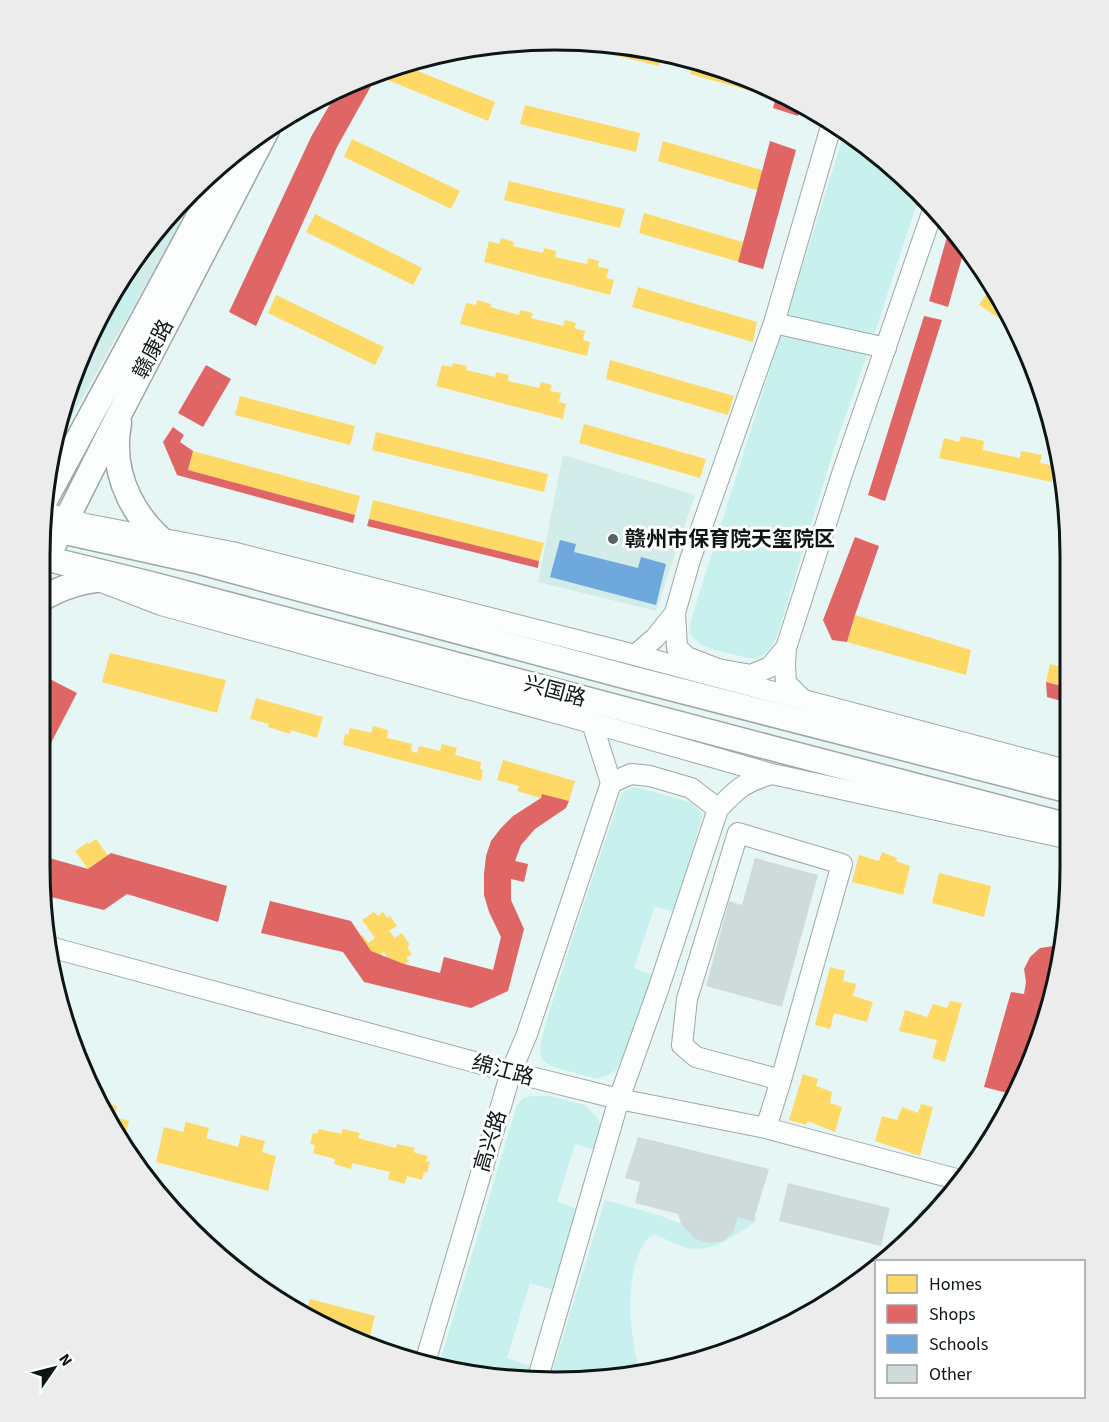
<svg xmlns="http://www.w3.org/2000/svg" width="1109" height="1422" font-family="'Source Sans 3','Noto Sans SC',sans-serif">
<rect width="100%" height="100%" fill="#e6f6f4"/>
<path fill="#d1ece9" d="M177 207 183 218 63 432 56 439 66 389 146 240Z
M563 455 695 495 656 611 538 582Z"/>
<path fill="#c8f1ed" d="M845 131 868 145 920 194 876 329 834 449 777 636C773 645 766 657 754 658 749 659 741 656 736 655 719 651 700 649 690 633L691 620Z
M136 260C141 283 137 309 118 325 109 332 99 338 90 344L107 312 115 302 119 290Z
M636 787 692 803 702 814 701 820 674 912 655 906 634 968 653 975 628 1044 620 1063 615 1071 608 1075 597 1079 550 1066C547 1064 542 1060 541 1056 537 1046 550 1010 554 998 574 931 597 866 619 800 623 791 627 788 636 787Z
M532 1096H549L585 1105 595 1115 602 1127 596 1151 575 1144 557 1202 578 1209 553 1290 530 1283 507 1358 530 1366 525 1379 438 1368 517 1105 523 1098Z
M605 1200 655 1214 688 1226 736 1218 753 1210 757 1221C736 1235 710 1255 684 1247 674 1244 664 1238 654 1234 650 1237 646 1239 644 1243 624 1278 629 1335 640 1372L555 1383 549 1382Z"/>
<path fill="#ffd966" d="M588 40 662 52 659 66 560 42Z
M694 59 782 92 804 106 690 74Z
M400 64 495 102 488 121 378 76 380 70Z
M525 105 640 133 636 152 520 124Z
M352 139 460 191 451 209 344 157Z
M663 141 782 176 777 196 658 161Z
M509 181 625 209 620 228 504 200Z
M644 213 763 248 757 267 639 233Z
M315 214 422 268 413 285 306 232Z
M501 238 514 242 513 246 543 253 544 248 556 251 555 257 587 264 588 258 599 261 598 267 609 269 606 278 614 280 610 295 484 262 489 241 499 244Z
M638 287 757 322 753 342 632 307Z
M991 287 997 291 1001 296 1016 329 979 305Z
M276 295 384 347 375 365 268 313Z
M477 300 491 304 490 307 519 315 520 310 533 313 531 318 563 326 565 320 576 323 574 328 585 331 583 340 590 342 587 356 460 324 466 303 476 305Z
M610 360 734 396 728 415 606 379Z
M453 363 467 366 466 370 495 377 496 372 509 375 508 381 539 388 541 382 552 385 550 391 561 393 559 402 566 404 563 419 436 386 442 365 452 367Z
M240 396 355 426 350 445 235 415Z
M584 424 706 459 700 478 579 443Z
M376 432 548 474 544 492 372 450Z
M961 436 984 441 983 450 1020 458 1021 451 1042 455 1040 463 1055 466 1052 482 939 458 944 438 959 442Z
M193 451 360 496 355 515 188 470Z
M373 500 544 543 539 561 369 519Z
M855 615 971 650 966 675 847 642Z
M110 653 226 680 217 713 102 682Z
M1050 664 1069 669V688L1046 682Z
M256 698 323 717 317 738 291 730 290 734 268 727 269 724 250 719Z
M373 726 388 730 387 738 412 744 411 751 417 753 419 746 440 751 442 744 457 748 455 755 481 762 480 769 483 770 481 781 343 745 345 734 348 735 350 728 371 733Z
M503 760 575 781 569 801 542 794 541 798 517 791 519 786 497 780Z
M96 839 109 857 105 859 111 868 115 865 129 885 121 890 123 892 111 901 97 881 89 887 92 891 75 903 58 879 76 866 82 874 88 869 75 851 88 842 89 844Z
M882 852 897 858 896 861 910 866 903 895 852 882 859 855 879 861Z
M157 866 227 886 222 905 203 899 201 905 167 895 169 890 152 885Z
M939 873 991 886 984 917 932 903Z
M270 901 341 919 335 933 316 928 314 934 280 925 281 920 265 921Z
M374 912 378 916 383 912 387 918 390 916 397 926 389 931 395 938 402 933 410 945 407 947 412 954 406 958 409 961 396 970 384 952 378 956 380 960 362 973 344 948 363 935 368 943 375 938 362 920Z
M444 957 512 975 508 991 482 980 480 985 459 980 461 974 440 973Z
M830 967 845 971 843 981 856 984 853 996 873 1002 867 1022 834 1013 830 1029 815 1025Z
M950 1001 962 1003 945 1062 932 1058 937 1040 899 1031 905 1010 927 1017 933 1004 947 1008Z
M803 1074 818 1079 816 1086 832 1092 830 1103 842 1107 835 1132 808 1121 806 1125 789 1120Z
M98 1101 117 1106 115 1117 129 1121 123 1145 108 1126Z
M921 1104 933 1107 920 1156 875 1141 882 1116 897 1120 902 1107 918 1113Z
M186 1122 209 1128 206 1138 238 1147 241 1135 265 1141 262 1152 276 1156 268 1191 156 1162 164 1127 183 1132Z
M319 1129 341 1134 343 1129 360 1133 358 1138 396 1148 397 1144 415 1148 413 1152 428 1156 426 1161 430 1162 427 1173 424 1172 422 1180 407 1176 405 1184 388 1179 390 1172 352 1163 351 1169 334 1164 335 1159 313 1153 315 1145 310 1144 313 1133 317 1134Z
M310 1299 375 1316 368 1344 305 1318Z"/>
<path fill="#e06666" d="M380 70 337 147 256 326 229 312 312 135 339 89Z
M778 90 802 104 798 116 773 108Z
M770 141 796 150 763 269 738 262Z
M950 226 965 247 948 307 929 301Z
M924 316 942 320 885 501 868 495Z
M206 365 231 379 203 427 178 413Z
M173 427 184 435 180 442 193 451 188 470 355 515 353 523 177 475 163 442Z
M369 519 539 561 538 568 367 526Z
M855 537 879 546 855 615 847 642 832 640 823 620Z
M40 674 77 693 39 766Z
M1046 682 1069 688V703L1047 697Z
M542 794 569 801 566 808 535 829 521 845 515 861 528 864 524 882 511 879V900L524 929 508 991 471 1008 364 982 343 952 261 933 270 901 351 921 371 951 404 964 440 973 444 957 493 970 501 937 489 912 484 895V874L486 856 491 841 501 828 513 816 541 798Z
M111 853 227 886 218 922 127 894 104 910 43 895 39 867V855L88 869Z
M1054 946 1062 947 1060 968 1031 1064 1015 1095 984 1087 1011 992 1024 994 1026 982 1024 969 1030 957 1040 948Z"/>
<path fill="#6fa8dc" d="M560 540 576 544 574 552 638 568 641 557 666 564 656 605 550 577Z"/>
<path fill="#cfdbda" d="M755 858 818 875 782 1007 706 986 729 901 742 905Z
M638 1137 769 1169 753 1222 738 1217 733 1232 723 1241 707 1243 694 1238 681 1224 678 1214 635 1203 640 1182 625 1178Z
M788 1183 890 1208 881 1246 779 1221Z
M919 1212 929 1216 913 1233Z
M681 1353H718L688 1365 682 1366Z"/>
<g fill="none" stroke-linecap="round" stroke-linejoin="round">
<g stroke="#9ca8a7" stroke-width="22">
<path id="minor" d="M774 323 886 348
M42 512 86 524 232 552 635 655 1070 771
M91 578 161 605 592 723 772 774 1070 839
M675 613 677 648 687 657 718 669 751 675 770 667 786 648
M635 655 655 638 675 613 690 560 774 323 832 123
M803 700 786 683 785 665 786 648 842 474 934 207
M592 723 611 783
M718 809C737 789 744 782 772 774
M50 947 511 1072 619 1099 766 1128 960 1180
M766 1128 781 1080 842 864 738 833 687 999 682 1045 696 1057 781 1080
M424 1366 511 1072 527 1034 611 783
M537 1381 619 1099 658 990 718 809 691 788 650 776 631 774 611 783"/>
</g>
<g stroke="#9ca8a7" stroke-width="27">
<path id="major" d="M119 423C109 476 136 526 181 554
M43 504 232 155
M40 524 61 531 196 561 635 679 1070 791
M54 544 121 411 267 130
M40 557 147 583 775 749 1070 826
M40 600C61 587 83 580 108 579"/>
</g>
<use href="#minor" stroke="#fbfefd" stroke-width="20"/>
<use href="#major" stroke="#fbfefd" stroke-width="24"/>
</g>
<circle fill="#586463" stroke="#fff" stroke-width="2" cx="613" cy="539" r="6"/>
<g text-anchor="middle" dominant-baseline="central" stroke-width="6" stroke-linejoin="round" paint-order="stroke">
<g font-size="21" fill="#0c1615" stroke="#fff">
<text transform="translate(153 349) rotate(-63)">赣康路</text>
<text transform="translate(555 691) rotate(15)">兴国路</text>
<text transform="translate(503 1070) rotate(15)">绵江路</text>
<text transform="translate(490 1141) rotate(-73)">高兴路</text>
</g>
<g font-size="21" font-weight="bold" fill="#0c1615" stroke="#fff" text-anchor="start">
<text x="625" y="539">赣州市保育院天玺院区</text>
</g>
</g>
<path d="M0 0H1109V1422H0ZM555 50H555A505 505 0 0 1 1060 555V867A505 505 0 0 1 555 1372H555A505 505 0 0 1 50 867V555A505 505 0 0 1 555 50Z" fill="#ececec" fill-rule="evenodd"/>
<path fill="none" stroke="#0c1615" stroke-width="3" d="M555 50H555A505 505 0 0 1 1060 555V867A505 505 0 0 1 555 1372H555A505 505 0 0 1 50 867V555A505 505 0 0 1 555 50Z"/>
<rect x="875" y="1260" width="210" height="138" fill="#ffffff" stroke="#9ea2a1" stroke-width="1.5"/>
<rect x="887" y="1275" width="30" height="18" fill="#ffd966" stroke="#9ea2a1" stroke-width="1.5"/>
<text x="929" y="1290" font-size="18" fill="#0c1615">Homes</text>
<rect x="887" y="1305" width="30" height="18" fill="#e06666" stroke="#9ea2a1" stroke-width="1.5"/>
<text x="929" y="1320" font-size="18" fill="#0c1615">Shops</text>
<rect x="887" y="1335" width="30" height="18" fill="#6fa8dc" stroke="#9ea2a1" stroke-width="1.5"/>
<text x="929" y="1350" font-size="18" fill="#0c1615">Schools</text>
<rect x="887" y="1365" width="30" height="18" fill="#cfdbda" stroke="#9ea2a1" stroke-width="1.5"/>
<text x="929" y="1380" font-size="18" fill="#0c1615">Other</text>
<g transform="translate(54 1368) rotate(55)" stroke="#ffffff" stroke-width="4.5" paint-order="stroke">
<path d="M0-4.5L10 22L0 15L-10 22Z" fill="#0c1615"/>
<text y="-9" font-size="16" font-weight="bold" text-anchor="middle" fill="#0c1615">N</text>
</g>
</svg>
